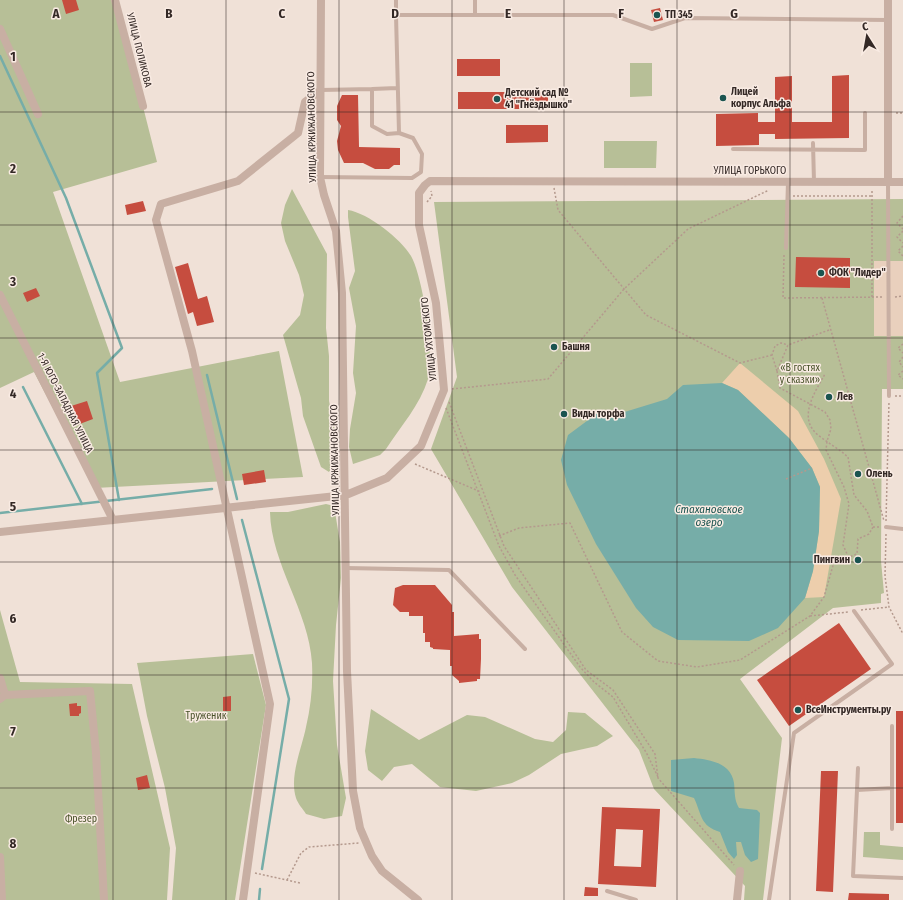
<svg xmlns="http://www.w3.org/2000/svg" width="903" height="900" font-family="'Fira Sans Condensed',sans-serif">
<rect width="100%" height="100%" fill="#f0e1d7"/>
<path fill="#b7bf97" d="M0 0H116L157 162 53 192 120 382 279 351 303 477 95 488 34 372 0 388Z
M630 63H652V96L630 97Z
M604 141H657L656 168H604Z
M292 189 327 254 326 328 329 356V401L338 446 335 464 329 472 321 467 303 416 301 398 283 335 300 315 304 295 299 275 285 241 281 223 285 205Z
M903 199V389H882L881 561 884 593 881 594V603L833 608 740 679 782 738 763 900H744L745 886 654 789 639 750 512 587 431 449 457 377 434 202Z
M348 210C368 213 401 239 411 256 423 277 435 356 428 379 420 405 401 426 386 449L380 455 353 464 349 447 350 429 356 393 353 373 356 326 349 288 355 271 348 217Z
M326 504 334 506 340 542 341 578 336 625 333 681 337 745 346 798 342 816 324 819 306 814C303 809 298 804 296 798 289 776 302 748 306 727 311 706 313 685 312 663 309 611 271 564 270 512H288Z
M0 610 20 682 132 684 170 848 167 900H0Z
M253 654 266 705 235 900H172L176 848 165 788 147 716 137 663Z
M371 709 419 740 467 715 485 717 535 739 553 742 566 730 568 712 585 713 613 736 597 746 561 754 529 775 512 783 476 791 440 787 412 764 394 767 382 781 368 770 365 751Z
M864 832H880V845L903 847V860L863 857Z"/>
<path fill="#edceac" d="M740 363 798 411 824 459 841 499 824 597 805 598 813 571 819 531 820 487 812 468 789 438 738 390 722 383Z"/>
<path fill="#e9d0bd" d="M874 261H903V336H874Z"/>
<path fill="#76ada8" d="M722 383 738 390 789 438 812 468 820 487 819 531 813 571 805 598 778 628 749 641 678 640 653 627 636 608 596 544 567 485 561 460 568 435 599 412 618 414 667 399 683 385Z
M694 758C711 760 731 763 734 783 735 792 734 800 739 808L757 810 760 813 758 859 751 862 745 855 741 842H736L737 855 734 859 728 852 720 832C700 826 702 815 694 798L671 791V760Z"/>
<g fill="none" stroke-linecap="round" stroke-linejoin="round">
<path stroke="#76ada8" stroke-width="2.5" d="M0 56 66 198 122 348 97 373 119 500
M207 375 237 499
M23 387 82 504
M0 513 212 489
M242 520 289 699 262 869
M259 900 260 889"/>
</g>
<path fill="#c64d3f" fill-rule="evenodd" d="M62 0H76L79 10 66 14Z
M660 8 663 20 654 22 651 10Z
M457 59H500V76H457Z
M849 75V138L775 139V134H759V145L716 146V114L758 113V122H775V77L792 76V122H832V76Z
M458 92H548V109H458Z
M342 95H358L359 147 400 148V165H394L389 169H375L363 163H344L338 150 337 141 341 126 337 120V106Z
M506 125H548V142L506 143Z
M143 201 146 211 127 215 125 205Z
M796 257 850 258V288L795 287Z
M188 263 198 299 207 296 214 322 197 326 193 312 188 314 175 267Z
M36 288 40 296 27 302 23 293Z
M87 401 93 419 77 425 71 406Z
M264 470 266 482 244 485 242 474Z
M403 585H435L452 605V612H454V636L479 634V639H481V659L480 679H477V681L459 683V681L452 675V666H450V650L433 649V648L430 647V642H425V633H423V616H409V612H400L393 605 395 588Z
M839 623 871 669 789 726 757 680Z
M231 696V711H223V697Z
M77 703V706H81V713L79 714V716H70L69 704Z
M896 711H903V823H896Z
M821 771H838L833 892 816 891Z
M147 775 150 788 138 790 136 778Z
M602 807 660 809 656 887 598 884ZM616 829 643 830 641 867 614 866Z
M585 887 598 888V896H584Z
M849 893 889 894V900H848Z"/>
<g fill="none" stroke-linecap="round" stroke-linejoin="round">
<path stroke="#b4998d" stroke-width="1.5" stroke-dasharray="2 2" stroke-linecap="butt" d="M896 113H903
M554 188 558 210 646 315 740 363 772 355
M793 196H872
M427 202 432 196 431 191
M903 216 897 223 903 229
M903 231 897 237 903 243
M903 246 898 251 903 256
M784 255 783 298 883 297
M872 297V191
M895 297 903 296
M822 298 884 521
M829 330 788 345 777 371 780 388 825 412 830 420 831 429 827 441 826 450 844 487 849 504 843 545 848 556
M903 344 898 348 903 353
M903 357 899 362 903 367
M777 371 772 355 775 346 781 343 788 345
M903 371 898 375 903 379
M452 389 548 379 624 289 688 229 769 190
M895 396H903
M449 402 504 546 586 670 613 690 655 754 658 778 734 865
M446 408 499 546 515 575 580 667 594 682 613 697 647 754 658 777
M415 464 481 492
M786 479 812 468
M886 521 889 401
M873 527H881
M886 534 885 576 889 607 903 634
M499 536 519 528 570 523 622 632 658 661 697 667 740 660 810 616 824 597 834 562H843L849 557 857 554 858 539 869 534 873 527 867 511 854 495 848 457C839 449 828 443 818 435 797 418 815 392 825 374
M861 610 889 607
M810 616 848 612
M255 873 300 883
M287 880 301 853 309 847 359 843"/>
<path stroke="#c8afa3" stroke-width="4" d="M396 0V15
M475 0V15
M372 89 397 88
M321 90 372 89V126L387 134 399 133
M813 143 814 182
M733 149 865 150V113
M320 177 412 178 421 172 422 154 413 138 399 133 396 15H613L652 29 685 18 888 20
M888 182 889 396
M786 248 788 182
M886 527 903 529
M346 568 449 570 525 649
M858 768 853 876 903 878
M857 790 892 788
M892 829V726
M607 891 636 900
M769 900 794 733 892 664 854 611"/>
<path stroke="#c8afa3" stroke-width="8" d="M115 0 143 106
M321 0 320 177 324 195 336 231 342 293 347 671 353 791 360 828 372 856 382 871 418 900
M888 0V182
M0 29 38 114
M0 295 113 520
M0 532 346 495 387 478 421 446 444 390 436 303 419 225V193L425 185 430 181 903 182
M0 678 5 695
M0 699 5 695 90 691 96 753 104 900
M0 857 2 900
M243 900 270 704 192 351 156 220 161 204 238 181 298 133 305 102 321 90
M737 900 740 871"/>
</g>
<path fill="none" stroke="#332825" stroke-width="1" stroke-opacity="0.55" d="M113 0V900M226 0V900M339 0V900M452 0V900M564 0V900M677 0V900M790 0V900M0 112H903M0 225H903M0 338H903M0 450H903M0 562H903M0 675H903M0 788H903"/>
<g fill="#1b5450" stroke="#f9ebe3" stroke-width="1.5">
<circle cx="657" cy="15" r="4"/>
<circle cx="723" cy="98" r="4"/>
<circle cx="497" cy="99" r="4"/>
<circle cx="821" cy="273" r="4"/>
<circle cx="554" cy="347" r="4"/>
<circle cx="829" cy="397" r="4"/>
<circle cx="564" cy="414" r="4"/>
<circle cx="858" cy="474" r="4"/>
<circle cx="858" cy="560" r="4"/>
<circle cx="798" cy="710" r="4"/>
</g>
<g text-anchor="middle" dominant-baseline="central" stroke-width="3" stroke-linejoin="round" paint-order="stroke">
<g font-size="10" font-weight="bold" fill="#332825" stroke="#f9ebe3" text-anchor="start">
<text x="665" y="15">ТП 345</text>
<text x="731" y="92">Лицей<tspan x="731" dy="12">корпус Альфа</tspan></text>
<text x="505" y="93">Детский сад №<tspan x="505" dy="12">41 "Гнёздышко"</tspan></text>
<text x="829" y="273">ФОК "Лидер"</text>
<text x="562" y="347">Башня</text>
<text x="837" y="397">Лев</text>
<text x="572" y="414">Виды торфа</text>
<text x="866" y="474">Олень</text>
<text x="850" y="560" text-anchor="end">Пингвин</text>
<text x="806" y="710">ВсеИнструменты.ру</text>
</g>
<g font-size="10" fill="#332825" stroke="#f9ebe3">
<text transform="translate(139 50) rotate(76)">УЛИЦА ПОЛИКОВА</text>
<text transform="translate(312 127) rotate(-91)">УЛИЦА КРЖИЖАНОВСКОГО</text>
<text x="750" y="171">УЛИЦА ГОРЬКОГО</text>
<text transform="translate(429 339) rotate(-96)">УЛИЦА УХТОМСКОГО</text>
<text transform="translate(65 403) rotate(63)">1-Я ЮГО-ЗАПАДНАЯ УЛИЦА</text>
<text transform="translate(335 460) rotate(-91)">УЛИЦА КРЖИЖАНОВСКОГО</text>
</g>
<g font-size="10" fill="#485129" stroke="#f9ebe3">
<text x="800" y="368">«В гостях<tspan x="800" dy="12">у сказки»</tspan></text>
<text x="206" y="716">Труженик</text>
<text x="81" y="819">Фрезер</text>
</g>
<g font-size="11" font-style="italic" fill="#1b5450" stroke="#f9ebe3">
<text x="709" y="509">Стахановское<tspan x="709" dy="13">озеро</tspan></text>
</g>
</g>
<g font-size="13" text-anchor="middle" font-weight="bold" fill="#332825" stroke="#f9ebe3" stroke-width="3" stroke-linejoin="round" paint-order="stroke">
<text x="56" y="18">A</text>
<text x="169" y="18">B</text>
<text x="282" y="18">C</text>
<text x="395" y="18">D</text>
<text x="508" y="18">E</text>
<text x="621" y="18">F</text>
<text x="734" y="18">G</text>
<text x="13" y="61">1</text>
<text x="13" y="173">2</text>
<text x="13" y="286">3</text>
<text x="13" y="398">4</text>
<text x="13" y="511">5</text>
<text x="13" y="623">6</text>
<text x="13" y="736">7</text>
<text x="13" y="848">8</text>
</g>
<g transform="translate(867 36) rotate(349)" stroke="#f9ebe3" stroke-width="3" paint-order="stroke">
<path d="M0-3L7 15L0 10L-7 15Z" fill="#332825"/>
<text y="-6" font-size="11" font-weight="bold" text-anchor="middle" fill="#332825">С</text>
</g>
</svg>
